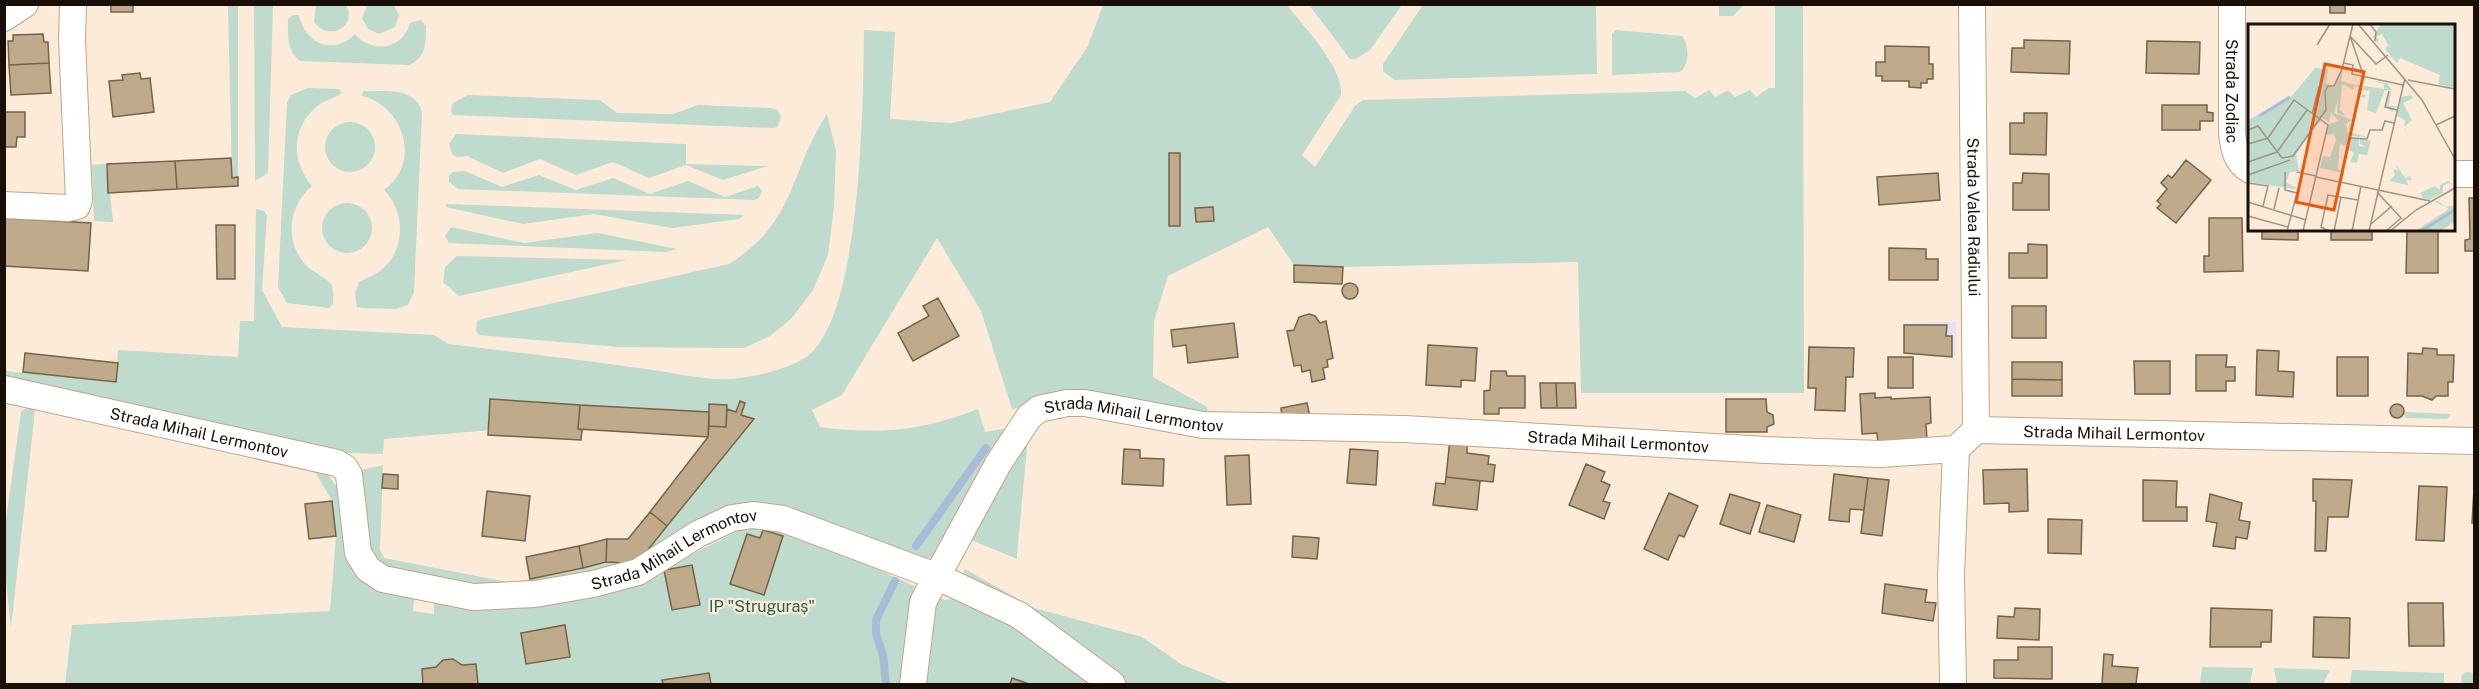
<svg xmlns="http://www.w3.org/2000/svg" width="2479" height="689" font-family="'Public Sans',sans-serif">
<rect width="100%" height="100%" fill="#fdebda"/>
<path fill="#e5e1f7" d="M1956 322V356L1904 353V323Z"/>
<path fill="#bedbcd" d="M228 5H238V177L232 178Z
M254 5H273L268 173 255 181Z
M316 5H346C358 27 329 42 314 22Z
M367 5H394L399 15 395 27 379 34 368 29 362 18Z
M1103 5H1287C1303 26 1344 68 1341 95L1302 155 1315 167 1355 106 1363 100 1685 91 1695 98 1709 90 1715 97 1728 90 1735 97 1750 90 1756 97 1769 88H1775V5H1803L1804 393H1581L1578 262 1343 267 1294 265 1268 227 1168 276 1154 321 1153 377 1207 407 1208 414 1136 402 1101 392H1069L1034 399 1020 408 1012 409 981 311 937 238 842 395 812 410 820 427C881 435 920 431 978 409L985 432 1009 428 937 556 921 560 734 509 628 566 477 591 387 575 365 550 359 517 361 470 383 465 380 550 384 558 512 583 606 562 628 563 647 551 754 420 741 415 745 403 740 401 736 412 727 409V405H710L709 412 384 439 383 454 347 453 262 439 5 383V371L116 382 118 350 238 357 240 321H254L256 209 264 211 267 215 262 290 282 327 434 335 448 344C514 352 580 360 646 369 671 372 706 381 731 379 754 377 785 370 805 358 863 319 863 97 864 30L895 32 890 119 951 123 1050 102 1088 46Z
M1309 5H1402L1370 50 1356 59H1350Z
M1423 5H1596L1597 74 1394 80 1383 71V64Z
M1719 5V4L1744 5 1733 16H1719Z
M293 15H299C305 44 334 56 355 34 372 54 403 50 410 23L421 20 426 26C426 42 426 58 409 65L300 61C286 50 288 35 288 19Z
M1616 30 1682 36C1689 44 1690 65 1680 72L1612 75V34Z
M308 88 339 89 342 93C336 98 328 99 321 103 291 125 290 159 312 186 288 206 284 242 306 265 312 272 322 275 329 282 335 287 333 296 333 304L329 308 287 303 278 287 287 103 291 95Z
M363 91C384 92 415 86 422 112L414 292 408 305 396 309 362 308 357 307 355 294 359 282C366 278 373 276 380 271 406 251 406 212 384 190 422 163 404 106 362 96Z
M468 95 600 100 617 113 673 114 698 105 770 108 778 110 781 118 777 127 773 128 453 115 451 111 453 103Z
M827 114 836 151 834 206 828 255 813 290 791 319 770 336 744 348H720L619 347 479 335 476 331 477 321 482 319 729 264C797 221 788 174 827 114Z
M325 147a25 25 0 1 1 50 0a25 25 0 1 1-50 0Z
M456 134 686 144V164L768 166 723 180 686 165 649 178 613 162 576 175 540 159 503 173 467 156 457 157 452 154 449 144Z
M107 164 113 222 94 221 92 165Z
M465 171 502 187 539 175 576 190 613 178 650 194 688 181 725 197 758 186 762 191 759 198 754 200 458 189 449 182V175L453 172Z
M322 228a25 25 0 1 1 50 0a25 25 0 1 1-50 0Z
M446 204 744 215 739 219 672 228 594 214 523 224 446 207Z
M451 227 524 243 598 233 677 249 666 252 449 243 445 236Z
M457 256 627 260 459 296 443 282 445 267Z
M36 401 11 628 5 573V526L21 412Z
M2404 412 2451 414 2447 419 2405 418Z
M1028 437 1017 554V559L969 539Z
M314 470 327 473 339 490 381 588 414 598 413 611 434 614V600L641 580 750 525 789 529 945 600 952 599 965 569 1034 608 1142 637 1181 664 1230 684H65L72 625 330 611 336 536 332 501Z
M2202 667 2253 668 2250 684H2200Z
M2274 668 2330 670 2323 684H2277Z
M2352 670 2444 673V684H2350Z
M2461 679a7 7 0 1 1 14 0a7 7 0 1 1-14 0Z"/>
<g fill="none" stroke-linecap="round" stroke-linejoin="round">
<path stroke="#a7bcd7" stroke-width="8" d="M916 546 986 448
M886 684 883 655 876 634V620L895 581"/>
</g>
<path fill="#bfab8b" stroke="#756345" stroke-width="1.5" d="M111 4H133V12H111Z
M2330 4H2345V13H2330Z
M43 34 44 42H48L49 63 9 65 8 41H13V35Z
M2024 40 2070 41 2069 74 2011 72 2012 48H2024Z
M2147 41 2200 42 2199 74 2146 73Z
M1885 46 1929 47V64H1933V79H1927V83H1921V88L1909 87V81H1882V76H1876V62H1885Z
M49 63 51 93 11 95 9 65Z
M140 73 141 79 150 78 154 112 113 117 109 81 123 80 122 75Z
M2162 105H2207V112L2213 113V121H2200V130H2162Z
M4 112H25V137H17L16 147H4Z
M2024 113H2047L2046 155 2010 154V123H2024Z
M1169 153H1180V226H1169Z
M231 158 232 178 238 177V186L177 189 175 161Z
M2186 160 2211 180 2176 223 2157 208 2161 204 2157 201 2167 189 2161 183 2168 175 2172 178Z
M175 161 177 189 108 193 107 164Z
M1938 173 1940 200 1879 205 1877 177Z
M2023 173 2049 174V210H2013V183H2022Z
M2469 198H2474V251H2465V240L2470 239Z
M1213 207 1214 221 1196 222 1195 208Z
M4 218 91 223 88 271 4 266Z
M2209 218H2242L2243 271 2204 272V256H2209Z
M216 225H235V279H217Z
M2262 230H2298V240L2262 239Z
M2331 230H2372V240H2331Z
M2407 231H2438V273H2406Z
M2028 244 2047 245V278H2009V253H2028Z
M1889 248 1926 249V259H1938V280H1889Z
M1294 265 1343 267 1342 284 1294 282Z
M1342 291a8 8 0 1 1 16 0a8 8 0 1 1-16 0Z
M938 298 959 336 913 361 898 333 929 316 923 306Z
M2012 306H2046V338H2012Z
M1309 314 1315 316 1320 323 1326 321 1333 358 1327 360 1328 367 1323 368 1325 379 1312 382 1310 370 1302 372 1301 365 1294 366 1287 331 1294 330 1299 317Z
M1234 323 1238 357 1188 363 1186 345 1173 347 1171 330Z
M1904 325H1947L1946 336H1952V357L1904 353Z
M1428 345 1477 348 1475 381 1461 380V387L1426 385Z
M1809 347 1854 348 1853 377H1846L1845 411 1815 410 1816 388H1808Z
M2423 348 2437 349V355H2454L2453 382H2448V396H2436L2432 400 2422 396H2407L2408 353 2422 354Z
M2257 350 2279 351 2278 371 2294 372 2293 397 2256 395Z
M25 353 118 363 116 382 23 372Z
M2196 355H2227L2226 367H2235V381H2226V391H2196Z
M1888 357H1913V388H1888Z
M2337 357H2368V396H2337Z
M2134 361H2170V394H2135Z
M2012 362H2062V380L2012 379Z
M1491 371H1506L1507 376H1525V408H1499V414H1484V391L1490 390Z
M2012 379 2062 380V396H2012Z
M1540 383H1556L1557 408H1541Z
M1556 383H1575L1576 408H1557Z
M1875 393V398L1891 397V399L1930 397 1931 423 1926 424 1927 440 1878 443 1877 433 1862 434 1860 394Z
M490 399 580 405 578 429 582 430 581 440 488 435Z
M1726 399H1766L1767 412 1773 415 1774 424 1767 427V432H1726Z
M740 401 745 403 741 415 754 419 667 526 650 512 708 437 709 426 726 427 727 409 736 412Z
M1307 403 1310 417 1282 416 1281 408Z
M709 404 727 405 726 427 709 426Z
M2390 411a7 7 0 1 1 14 0a7 7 0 1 1-14 0Z
M580 405 709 412 708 437 578 429Z
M1450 439 1467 442V453L1489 456 1488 464 1495 465 1493 482 1446 477Z
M1124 449 1140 450V458L1164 459 1163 486 1122 484Z
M1350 449 1378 451 1376 485 1347 483Z
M1249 455 1251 504 1227 505 1225 456Z
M1586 464 1605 472 1601 481 1610 485 1603 501 1610 503 1604 519 1569 505Z
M2027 469 2028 511 2009 512V503L1984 504 1983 470Z
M383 474 398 475V489L382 488Z
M1834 474 1868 478 1864 510 1850 509 1849 522 1829 520Z
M1446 477 1480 481 1477 510 1433 505 1436 483 1445 484Z
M1868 478 1889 480 1882 536 1861 533Z
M2313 479 2352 480 2348 517H2328L2326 551H2315L2316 501H2313Z
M2143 480 2177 481 2176 507H2187V521H2143Z
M2419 486 2447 487 2444 541 2416 540Z
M2474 489V523H2472Z
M487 491 530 496 525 541 482 536Z
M1669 493 1698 506 1684 537 1679 535 1668 560 1644 549Z
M1730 494 1760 503 1750 534 1720 524Z
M2210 494 2242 503 2239 520 2250 522 2247 539 2236 537 2235 549 2213 546 2217 523 2206 521Z
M332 501 336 536 309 539 305 504Z
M1767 505 1801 515 1794 542 1759 532Z
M650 512 667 526 647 551 628 563 606 562 607 539H628Z
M2048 519 2082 520 2081 554 2048 553Z
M763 530 783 536 764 595 730 584 747 534 760 538Z
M1293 536 1319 538 1317 559 1292 557Z
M607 539 606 562 583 568 579 546Z
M579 546 583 568 530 579 526 557Z
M692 565 700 605 672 610 664 570Z
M1885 584 1927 590 1925 602 1936 603 1933 621 1882 613Z
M2408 603H2443L2444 646H2409Z
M2015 608 2040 609 2039 640 1997 638 1998 616 2014 617Z
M2211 608 2272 610 2271 642H2261V647H2210Z
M2314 617 2350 618 2349 658 2313 657Z
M565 625 570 657 526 664 521 633Z
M2018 647H2052V679L1994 678V660H2018Z
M2104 654 2113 655 2112 666 2138 668 2136 684H2102Z
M453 659 462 665 476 664 478 684H423L422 669 436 667 443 660Z
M709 673 711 684H663L662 680Z
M1012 678 1029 684H1010Z"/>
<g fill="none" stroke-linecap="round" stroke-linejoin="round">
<g stroke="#c0a489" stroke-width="28">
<g id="minor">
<path id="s1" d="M1972 4 1976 430"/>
<path id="s2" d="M2232 4V134C2234 149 2236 162 2250 170"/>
<path d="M4 18 25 4"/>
<path d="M2454 174H2474"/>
<path d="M4 205 68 208 77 206 79 200 72 40 73 4"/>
<path id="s3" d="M4 389 337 463 345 468 349 475 358 553 368 569 383 579 473 597 535 594 593 584 638 572 698 534 732 518 753 515 783 519 938 577 1019 615 1112 684"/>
<path id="s4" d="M913 684 923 602 998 464 1029 417 1039 409 1067 403H1085L1203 425 1404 429 1766 450 1880 454 1956 449 1976 430 2474 441"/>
<path d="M1953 684 1951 576 1956 449"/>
</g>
</g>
<use href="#minor" stroke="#fff" stroke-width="26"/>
</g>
<g text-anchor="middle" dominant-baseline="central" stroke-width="4.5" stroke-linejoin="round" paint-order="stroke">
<g font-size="16" fill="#190f06" stroke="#fdebda">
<text stroke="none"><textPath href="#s2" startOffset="87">Strada Zodiac</textPath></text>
<text stroke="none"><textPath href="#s1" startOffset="213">Strada Valea Rădiului</textPath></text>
<text stroke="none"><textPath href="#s4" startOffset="405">Strada Mihail Lermontov</textPath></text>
<text stroke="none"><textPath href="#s3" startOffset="200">Strada Mihail Lermontov</textPath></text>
<text stroke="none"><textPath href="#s4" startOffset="1395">Strada Mihail Lermontov</textPath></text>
<text stroke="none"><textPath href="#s4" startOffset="891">Strada Mihail Lermontov</textPath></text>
<text stroke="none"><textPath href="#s3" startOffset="776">Strada Mihail Lermontov</textPath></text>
</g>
<g font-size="16" fill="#25614a" stroke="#fdebda">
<text x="762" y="606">IP "Struguraș"</text>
</g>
</g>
<g transform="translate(2248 24)">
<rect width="207" height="207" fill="#fdebda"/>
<path d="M133 0H207V64L190 60 192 51 152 34 149 39 137 25 140 21 134 10 129 12 131 20 125 13ZM96 40 93 57 120 64 121 67 115 66 113 72 118 70 117 74 109 72 111 63 106 62V66L94 60 92 86 99 93 89 89 90 75 86 89 104 96 98 100 100 108 120 113 102 112 111 116V122L119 123 112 120V115L123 117 119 131 111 130 109 139 102 138 106 129 96 123 109 117 96 122 92 119 90 145 96 148 95 156 94 149 72 144 75 132 82 133 88 116 86 110 78 111 81 100 91 97 83 89 81 98 74 94 48 130 51 147 42 148 38 158 52 166 0 158V96L43 73 67 44 80 45 78 59 86 64ZM125 57 139 59 143 65 141 82H149L144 88 138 82 142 66H137L128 89 119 86 122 65 103 60 136 65V60ZM163 71 165 74 155 79 164 96 156 103 162 116 156 104 157 96 149 92 153 73ZM148 140 157 154 162 152 164 156H158L160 161 141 157 147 151 145 145 150 146ZM200 157 206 162 201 159 195 162V169L181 176 175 174 172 169 187 162 192 166V161ZM186 177H188L192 178 197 183 207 181V198L192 207H167L201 185Z" fill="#bedbcd"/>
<path fill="none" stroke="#a7bcd7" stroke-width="3" d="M11 92 42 73M173 207 207 186"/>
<path fill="none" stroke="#a29385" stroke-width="1.5" d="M110 0 174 76 207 135M122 0 128 8 127 17M102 12 128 40 140 31M102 12 116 53M69 21 82 0M96 39 105 41 104 50 155 61M160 56 207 65M141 67 137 83 149 86M64 90 71 63M188 101 207 92M0 106 10 102 34 134 45 132 78 86 77 68 80 62H86L94 45 105 0M102 114 119 115 122 106H134L137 97 146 99M0 120 20 114 46 76 80 101 55 207M0 138 29 128 59 86M37 148V166L49 169M49 148 68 152M0 151 42 136M68 153 182 177M0 159 20 162 15 182M129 168 154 195M0 178 58 196M26 185 31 164M0 192 40 203M123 200 144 182M39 207 50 165M81 207 73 203 80 171 110 176M86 207 93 173M104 207 113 162M121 207 157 54M138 207 153 194M142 207 168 186 207 164"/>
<path fill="#e8590c" fill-opacity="0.15" stroke="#e8590c" stroke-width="3" d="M77 40 116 48 86 186 48 178Z"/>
<rect width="207" height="207" fill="none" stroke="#190f06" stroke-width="3"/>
</g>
<rect width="2479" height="689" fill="none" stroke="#190f06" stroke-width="12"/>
</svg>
